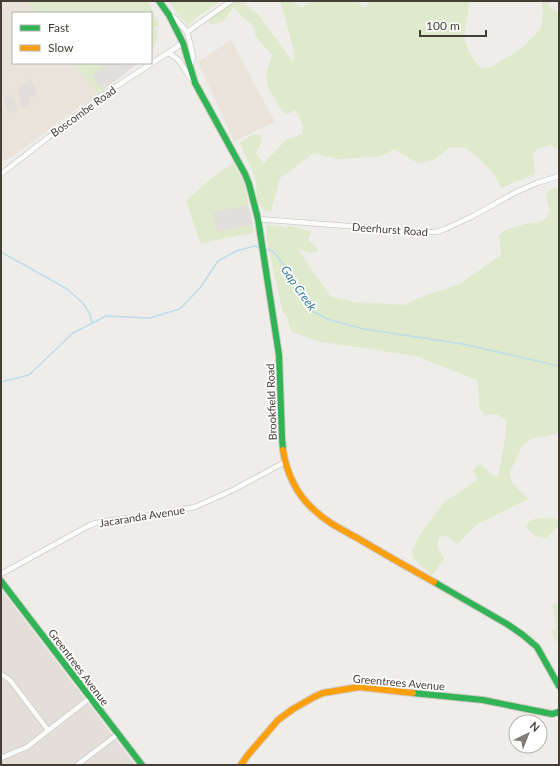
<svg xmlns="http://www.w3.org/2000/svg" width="560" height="766" font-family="Lato,sans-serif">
<rect width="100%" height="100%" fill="#efedea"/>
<path fill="#e3ded7" d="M1 589 135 765H1Z"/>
<path fill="#eae3d9" d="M1 1H27L36 13H13V63H74L98 94 10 158 1 162Z
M231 40 275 122 234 141 198 62Z"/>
<path fill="#dfe9cb" d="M27 1H148L159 25 154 29 157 30C157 36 157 44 153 49L151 47V13H36Z
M168 1H220L187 25Z
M229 1H241L243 2 258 14 292 61 294 59 293 47 280 1H290L302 7 311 2V1H358L364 8 367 6 369 1H471L469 4 464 39 472 58 482 69 489 68 521 49 541 29 543 14 542 1H548L549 6 559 13V151L552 145 538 148 533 154 535 174 501 188 494 174 478 157 466 148 459 147H450L434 160 418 163 393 149 387 154 373 157 336 159 314 153 280 178 271 211 263 210 257 198 256 180 240 143 252 135H261L262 141 256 153 263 164 286 140 302 134 303 125 295 110 288 114 282 111 268 87 266 75 272 55 256 37 253 26 233 8 223 22 209 25V19Z
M74 63H137V64L98 94Z
M233 163 245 185 254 233 200 243 186 201 209 180Z
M559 188V432L556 434 530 439 522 446 510 472 512 483 528 499 476 525 458 544 445 535 439 538 437 546 444 559 432 576 413 558 412 550 419 536 443 503 476 481 477 478 473 471 477 465 480 464 494 476H498L506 434V420L496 414 485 415 480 409 477 380 416 356 317 341 298 334 291 332 286 314 283 313 266 237 267 236 266 226 268 225 282 226 284 228 288 226 311 231 308 240 318 249 316 252 309 253 297 248 330 296 354 302 405 305 418 298 460 284 495 259 501 255 499 235 505 230 525 224 541 222 547 217 550 211 546 195 550 189Z
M538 518 559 519V526L546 538 535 536 526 528 529 521Z
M559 601V645L551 632 556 627 553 605Z"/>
<path fill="#e1dedb" d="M109 63H136L137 64 105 88 103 86 100 88 92 76Z
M31 78 38 95 28 98 30 106 22 109 18 95 20 86 25 85Z
M11 94 18 110 10 113 3 98Z
M248 205 253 224 217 232 213 212Z"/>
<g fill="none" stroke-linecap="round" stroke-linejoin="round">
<path stroke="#bcddec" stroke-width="1.5" d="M265 249 273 251 292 276 314 312 330 320 364 329 463 344 559 366
M1 252 67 289 83 303 90 314 92 323
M1 382 29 375 73 333 106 316 150 318 180 309 200 288 218 261 236 251 255 246 261 248"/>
<g stroke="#cdcbc7" stroke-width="6">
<path id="street" d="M169 15 175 18 187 32 190 42 193 57 190 66
M187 32 231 1
M168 53C172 55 176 57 179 61 185 68 188 77 195 83
M1 174 100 97 183 43
M258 219 424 232H436L445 229 473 216 516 192 537 183 559 176
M1 574 90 525 96 523 120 519 160 514 195 507 233 490 285 462
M1 674 10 680 48 730
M1 758 27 747 90 698
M77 765 118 734"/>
</g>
<g stroke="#cec9c1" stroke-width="8">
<path id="fast" d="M159 1 169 15 183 43 195 83 245 174 249 184 258 219 279 355 282 438 283 450
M1 581 142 765
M434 582 507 624 523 635 537 647 559 686
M413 693 483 700 552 714 559 712"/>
</g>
<g stroke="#cec9c1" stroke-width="8">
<path id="slow" d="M283 450C286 471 296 494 313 509 326 522 343 530 359 539 384 554 409 568 434 582
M241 765 247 756 278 720 293 709 314 697 323 693 359 687 413 693"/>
</g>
<use href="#street" stroke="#fdfcfc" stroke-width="4.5"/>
<use href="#fast" stroke="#30b455" stroke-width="6"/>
<use href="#slow" stroke="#ff9f0a" stroke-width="6"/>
</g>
<g text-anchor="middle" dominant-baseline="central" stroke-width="3.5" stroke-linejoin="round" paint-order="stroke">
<g font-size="11" fill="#453e36" stroke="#fff">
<text transform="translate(83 111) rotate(-36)">Boscombe Road</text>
<text transform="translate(390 229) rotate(4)">Deerhurst Road</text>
<text transform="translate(271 402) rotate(-92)">Brookfield Road</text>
<text transform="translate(142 516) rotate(-9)">Jacaranda Avenue</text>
<text transform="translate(79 667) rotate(53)">Greentrees Avenue</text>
<text transform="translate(399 682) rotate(5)">Greentrees Avenue</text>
</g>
<g font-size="12" font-style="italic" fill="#30799c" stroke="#fff">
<text transform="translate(299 288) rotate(55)">Gap Creek</text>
</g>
</g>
<rect width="560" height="766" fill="none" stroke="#453e36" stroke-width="4"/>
<rect x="12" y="12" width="140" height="52" fill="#ffffff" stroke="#b5b2af"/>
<rect x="20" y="25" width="20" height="6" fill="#30b455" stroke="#b5b2af"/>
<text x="48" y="32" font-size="12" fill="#453e36">Fast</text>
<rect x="20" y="45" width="20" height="6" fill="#ff9f0a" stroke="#b5b2af"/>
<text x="48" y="52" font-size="12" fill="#453e36">Slow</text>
<g transform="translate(528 734) rotate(43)"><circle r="19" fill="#ffffff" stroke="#b5b2af"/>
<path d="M0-3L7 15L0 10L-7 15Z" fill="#807b75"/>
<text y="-6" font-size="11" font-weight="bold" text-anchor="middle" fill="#453e36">N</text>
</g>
<path d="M420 30v6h66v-6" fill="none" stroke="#453e36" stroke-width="2"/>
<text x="426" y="30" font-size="12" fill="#453e36" stroke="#ffffff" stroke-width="3" paint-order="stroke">100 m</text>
</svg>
